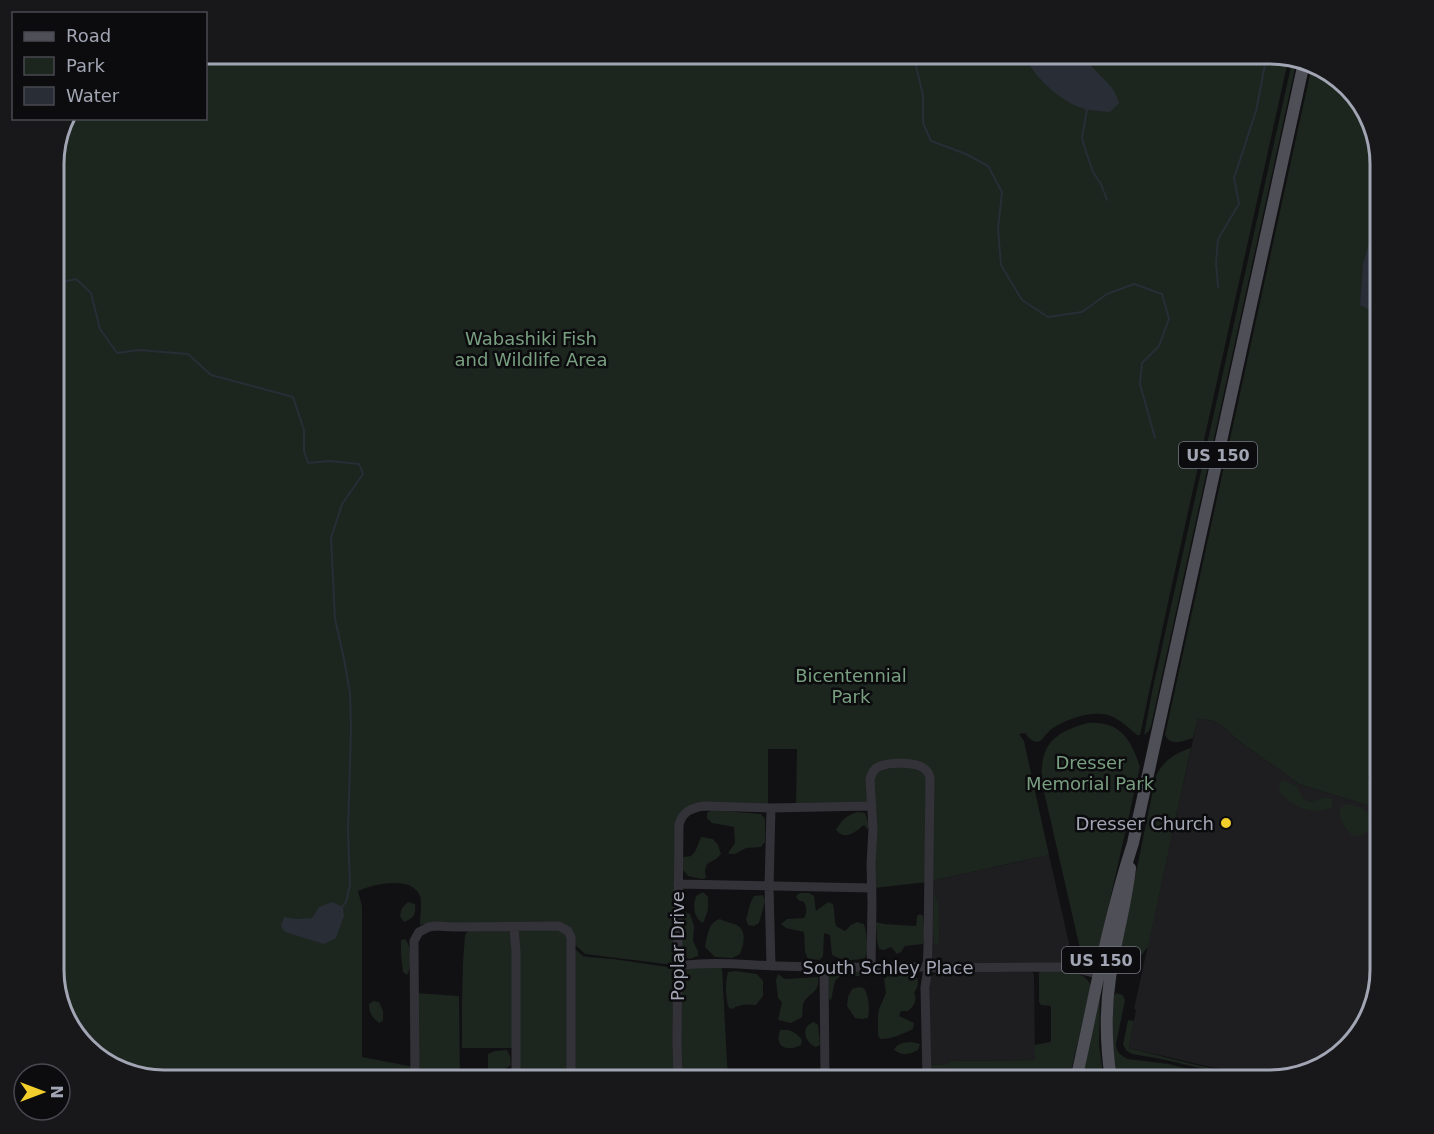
<svg xmlns="http://www.w3.org/2000/svg" width="1434" height="1134" font-family="'DejaVu Sans',sans-serif">
<rect width="100%" height="100%" fill="#111113"/>
<path fill="#1e1d20" d="M1198 717 1213 721 1221 725 1239 741 1299 784 1367 805 1380 816V827L1376 832 1378 846 1380 847V969L1353 1042 1318 1069 1278 1078 1267 1077 1215 1068 1129 1048 1136 1010 1134 1009Z
M1049 855 1073 961 1072 962 1063 964H938L934 961 930 954 931 881Z
M1032 971 1034 975 1035 1060 951 1061 946 1064 928 1065 930 981 932 976 938 972Z"/>
<path fill="#1d251f" d="M206 54H1269L1288 61 1169 598 1140 735H1137C1130 729 1123 722 1115 718 1098 708 1069 718 1053 728 1048 731 1044 738 1040 741 1033 744 1028 737 1025 733L1019 734 1024 741 1049 855 931 881 929 770 876 765 869 805H796L797 749H768V805L683 812 674 965 585 954 575 945 571 931 436 923 420 925C420 918 422 902 420 896 412 875 373 884 358 891L362 906V1057L414 1067 413 1080H165L92 1053 65 1018 54 976V157L65 119 206 118Z
M1292 62 1296 64 1151 726 1148 732 1144 735 1152 692Z
M1311 70 1342 81 1369 116 1380 165V766L1373 770 1368 777 1372 787 1380 791V816L1367 805 1299 784 1239 741 1221 725 1213 721 1198 718 1193 738C1183 741 1171 747 1165 735Z
M1088 723C1120 721 1131 739 1140 767L1097 957C1090 969 1084 965 1081 953L1042 783C1039 746 1053 732 1088 723Z
M1191 748 1148 947 1126 974H1123L1117 970 1125 925 1156 776C1163 761 1175 753 1191 748Z
M908 766 926 774 928 882 874 888 873 779 879 770Z
M1281 780 1297 786 1302 797 1309 802 1327 797 1332 799V807C1316 816 1297 809 1284 797 1282 795 1279 793 1279 789 1279 788 1281 780 1281 780Z
M1345 804C1403 808 1350 870 1339 810Z
M712 810 761 814 765 819V842L761 847 746 848 735 854H730L728 853 735 843 734 827 712 823 707 818V813Z
M858 812 865 813 869 825 868 830 864 825C856 832 844 841 836 830 843 819 845 816 858 812Z
M701 837 713 839 718 845 721 854 716 859 707 864 705 870 706 878 702 879 688 876 683 870 682 861 684 857 691 856 695 852Z
M703 892 708 897V910L703 923C693 918 693 905 696 896Z
M934 892C941 905 939 926 939 941L937 945 934 944 933 925Z
M800 893H809L814 896 816 911 828 902 833 904C835 912 834 919 836 926L845 931 851 925 857 922 864 924C867 934 869 948 865 958 853 961 842 961 832 955L830 935 824 933 823 956 820 960 808 959 805 952 804 932 786 928 781 924 787 919 804 918C807 913 807 908 804 902L798 900 796 896Z
M763 895 765 902 759 923 754 926 748 925 746 919C749 911 749 903 754 896Z
M408 902 415 904C416 915 414 918 404 922L400 916 402 908Z
M685 912 690 914 694 926 693 941 698 951V956L690 959 685 957 682 951 680 914Z
M920 914 923 916C924 926 925 935 923 944L905 946 901 952 897 954 891 947 884 950 879 949 877 941 876 922 884 924 916 926 917 916Z
M720 919C725 922 729 922 734 924 748 928 744 944 740 954L732 958 715 957 705 947C708 936 707 923 720 919Z
M558 928 567 932 569 1080H518L519 931Z
M469 929 509 931 513 935 514 1048H462V1000L463 963 465 935Z
M405 939C412 947 412 966 407 975L403 972 401 954V940Z
M574 948 583 956 589 957 613 959 674 968 676 1080H573Z
M694 967H722L728 1080H680L682 972 685 970Z
M1041 970C1057 970 1083 968 1091 985L1069 1080H929L928 1065 946 1064 951 1061 1035 1060 1034 1045 1051 1042V1006L1041 1005 1039 1002V973Z
M735 971 757 974 763 981V996L756 1005C746 1004 740 1004 732 1009L729 1008C725 997 725 983 728 972Z
M841 971H861L864 973 859 976H840L835 981 831 1000 829 999 828 977 830 973Z
M911 972 915 973C919 981 919 986 914 993 918 1000 914 1006 908 1011H901L899 1016 914 1023 913 1029C903 1034 891 1039 880 1039L878 1035V1016L879 1009 886 993 884 979 888 976 896 977Z
M778 974 785 979 818 977C820 993 810 992 804 1002 802 1007 803 1013 802 1017L791 1023 778 1020 782 1002 778 998 776 980Z
M858 987 864 988C869 996 870 1008 868 1018L862 1019 855 1018 847 1006 848 997 852 989Z
M416 993 459 996 460 1080H426L424 1077H418Z
M1116 993 1123 995 1125 1000 1116 1044C1116 1052 1121 1056 1128 1059L1169 1064 1232 1080H1117C1112 1052 1112 1024 1114 996Z
M1100 996 1099 1045 1104 1080H1081Z
M373 1001 379 1002 383 1011V1021L379 1023C372 1017 369 1013 369 1004Z
M1128 1020 1134 1021 1129 1048C1178 1060 1228 1075 1278 1078L1269 1080 1244 1078 1161 1059 1132 1054 1127 1051 1123 1045Z
M814 1022 818 1025 820 1045 816 1047C804 1042 800 1026 814 1022Z
M780 1030C790 1029 796 1032 802 1040L801 1045C787 1052 774 1048 780 1030Z
M911 1042 920 1044 918 1050C909 1055 903 1056 894 1050 898 1042 904 1043 911 1042Z
M507 1050 510 1056 511 1065C504 1069 496 1078 488 1074V1054L495 1051Z
M767 1073 789 1076 813 1073 818 1078 817 1080H760L761 1076Z"/>
<path fill="#282d36" d="M1023 54H1082C1086 59 1090 65 1095 70 1107 83 1114 86 1119 103L1110 112C1101 111 1090 111 1082 108 1059 101 1033 75 1023 54Z
M1380 205V307L1372 311 1360 305 1363 264Z
M332 902 343 907 344 916 336 938 324 944 285 932 281 926 284 917 296 919 312 918 319 907Z"/>
<g fill="none" stroke-linecap="round" stroke-linejoin="round">
<path stroke="#282d36" stroke-width="2" d="M913 54 923 95V123L931 141 966 154 988 166 1002 192 998 229 1001 265 1022 300 1048 317 1082 312 1107 294 1134 284 1162 294 1169 319 1159 346 1142 363 1140 384 1155 438
M1086 107 1087 109 1082 138 1086 152 1093 172 1101 184 1107 200
M54 284 76 279 91 293 100 329 117 353 139 350 188 354 211 375 293 397 304 430V451L308 463 329 461 359 464 363 474 342 504 331 538 335 619 344 659 350 693 351 729 348 832 350 885 346 902 342 907
M1218 287 1216 262 1218 239 1239 204 1234 178 1256 111 1267 54"/>
<path stroke="#323238" stroke-width="9" d="M678 884 872 888
M514 927 516 952V1080
M678 966C711 961 746 965 779 966 827 968 875 967 922 967L936 968 1058 967 1078 969 1103 975
M771 966 769 887 771 808
M824 967 825 1080
M871 967 872 903 871 863 873 829 870 779C872 774 873 769 878 767 889 762 917 761 926 770 929 773 929 774 930 778L928 945 927 975 925 987 927 1080
M415 1080 414 941 419 932 429 927 435 926 454 927 559 926 568 931 571 937V1080
M678 1080 677 1042 679 825C682 812 691 808 704 806L771 808 871 806"/>
<path stroke="#4e4f57" stroke-width="12" d="M1076 1080C1094 1000 1108 920 1133 843L1303 67
M1111 1080C1106 1046 1105 1012 1110 978 1115 941 1126 905 1130 868"/>
</g>
<circle fill="#f1ce2b" stroke="#0c0c0e" stroke-width="2" cx="1226" cy="823" r="6"/>
<g text-anchor="middle" dominant-baseline="central" stroke-width="5" stroke-linejoin="round" paint-order="stroke">
<g fill="#0c0c0e" stroke="#757782" stroke-width="1.5">
<rect x="1179" y="442" width="78" height="26" rx="4.5"/>
<rect x="1062" y="947" width="78" height="26" rx="4.5"/>
</g>
<g font-size="16" font-weight="bold" fill="#a2a5b3">
<text x="1218" y="455">US 150</text>
<text x="1101" y="960">US 150</text>
</g>
<g font-size="18" fill="#799f81" stroke="#0c0c0e">
<text x="531" y="338">Wabashiki Fish<tspan x="531" dy="21">and Wildlife Area</tspan></text>
<text x="851" y="675">Bicentennial<tspan x="851" dy="21">Park</tspan></text>
<text x="1090" y="762">Dresser<tspan x="1090" dy="21">Memorial Park</tspan></text>
</g>
<g font-size="18" fill="#a2a5b3" stroke="#0c0c0e" text-anchor="end">
<text x="1214" y="823">Dresser Church</text>
</g>
<g font-size="18" fill="#a2a5b3" stroke="#0c0c0e">
<text transform="translate(677 946) rotate(-90)">Poplar Drive</text>
<text x="888" y="967">South Schley Place</text>
</g>
</g>
<path d="M0 0H1434V1134H0ZM164 64H1270A100 100 0 0 1 1370 164V970A100 100 0 0 1 1270 1070H164A100 100 0 0 1 64 970V164A100 100 0 0 1 164 64Z" fill="#18181b" fill-rule="evenodd"/>
<path fill="none" stroke="#a2a5b3" stroke-width="3" d="M164 64H1270A100 100 0 0 1 1370 164V970A100 100 0 0 1 1270 1070H164A100 100 0 0 1 64 970V164A100 100 0 0 1 164 64Z"/>
<rect x="12" y="12" width="195" height="108" fill="#0c0c0e" stroke="#484950" stroke-width="1.5"/>
<rect x="24" y="32" width="30" height="9" fill="#4e4f57" stroke="#484950" stroke-width="1.5"/>
<text x="66" y="42" font-size="18" fill="#a2a5b3">Road</text>
<rect x="24" y="57" width="30" height="18" fill="#1d251f" stroke="#484950" stroke-width="1.5"/>
<text x="66" y="72" font-size="18" fill="#a2a5b3">Park</text>
<rect x="24" y="87" width="30" height="18" fill="#282d36" stroke="#484950" stroke-width="1.5"/>
<text x="66" y="102" font-size="18" fill="#a2a5b3">Water</text>
<g transform="translate(42 1092) rotate(90)"><circle r="28" fill="#0c0c0e" stroke="#484950" stroke-width="1.5"/>
<path d="M0-4.5L10 22L0 15L-10 22Z" fill="#f1ce2b"/>
<text y="-9" font-size="16" font-weight="bold" text-anchor="middle" fill="#a2a5b3">N</text>
</g>
</svg>
